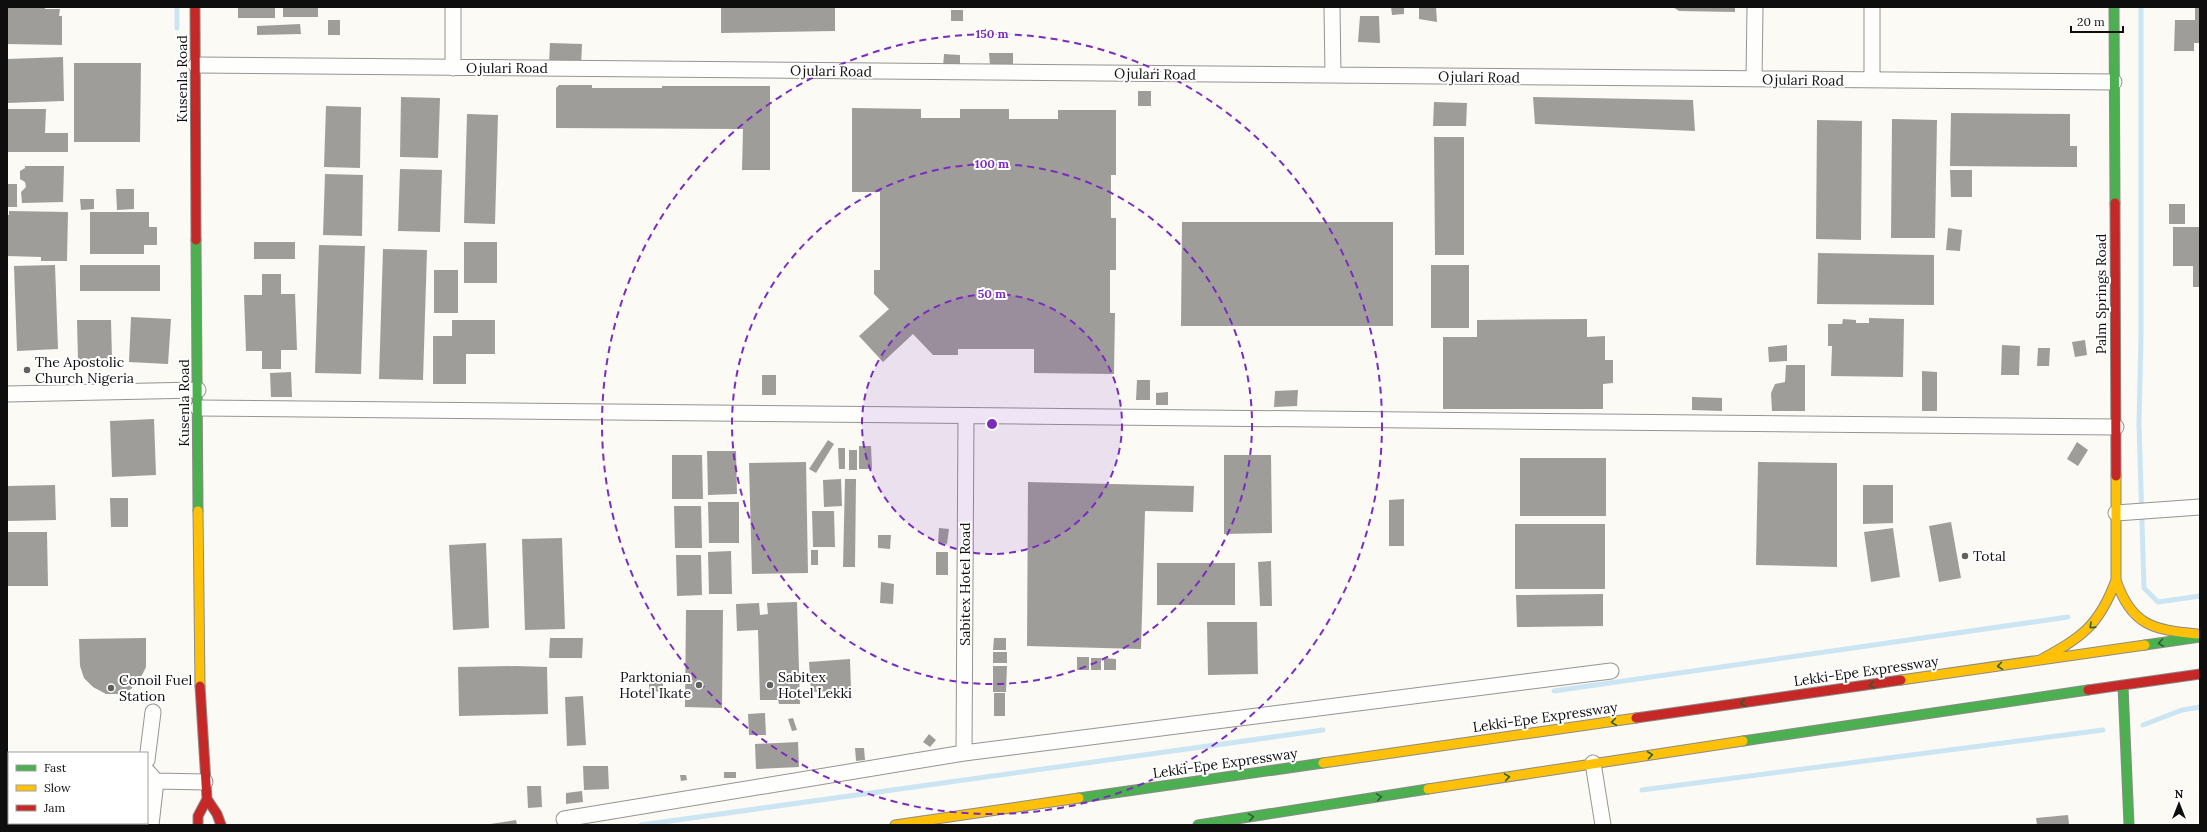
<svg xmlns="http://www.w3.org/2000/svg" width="2207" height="832" font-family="Lora,serif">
<rect width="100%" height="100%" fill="#fbfaf4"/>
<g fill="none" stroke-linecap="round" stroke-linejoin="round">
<path stroke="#cce5f3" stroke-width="5" d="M2141 7V334L2139 424 2144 588 2158 602 2200 596
M177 28V7
M1554 691 2068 617
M2143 725 2182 710 2200 707
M1642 790 2103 730
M641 825 1323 730"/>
</g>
<path fill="#9f9d99" d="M7 7H45V9H60L59 16H62V45L7 44Z
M238 7H275V18H238Z
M283 7H318V17H283Z
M721 7H835V31L721 33Z
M1391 7H1404V14L1392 15Z
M1419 7H1436L1437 22 1419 19Z
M1673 7H1735V12L1679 11Z
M2195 7H2200V43H2194V51H2174L2175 20H2195Z
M951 10H963V21H951Z
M1360 16H1379L1380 43 1358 42Z
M328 20H340V35H328Z
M300 24 301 34 257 35V26Z
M550 43 582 44 581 66 549 65Z
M989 53H1013V64L990 65Z
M944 54 960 55V68L943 67Z
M63 57 64 101 7 103V59Z
M74 63H141L140 142H74Z
M559 85H592V88H662V86H770V170H742L743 129 556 128V88Z
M1138 91H1151V106H1138Z
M401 97 440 98 438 158 400 157Z
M1533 97 1693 100 1695 131 1535 124Z
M1434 102 1467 103 1466 126H1433Z
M326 106 361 107 360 168 324 167Z
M852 108 921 109V118H960V109H1009V119H1058V110H1116V175H1111V218H1116V270H1110V313H1115L1114 374 1034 373V349H958V355H933L913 334 883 362 859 336 889 309 874 294V270H880V192H852Z
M7 109H46L45 133H68V152H7Z
M1951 113 2070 114V146H2077V167L1950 166Z
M467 114 498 115 495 224 464 223Z
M1892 119 1937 120 1935 238H1891Z
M1817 120 1862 121 1861 240 1816 239Z
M1434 137H1464V255H1435Z
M25 166H64L63 202 22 203 21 192 26 187 25 182 20 179V171L25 168Z
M400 169 442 170 440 232 398 231Z
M1950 170H1972V197H1951Z
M325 174 363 175 362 236 323 235Z
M7 184H17V207H7Z
M116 189H134V209L117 210Z
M80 199H94V209L81 210Z
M2169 204H2185V224H2169Z
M9 211 68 212 67 261H41V257L7 256V215H9Z
M90 212H149V227H157V245H144V254H90Z
M1182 222H1393V326H1181Z
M2173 227H2200V287H2193V266H2173Z
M1948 228 1962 230 1960 251 1946 250Z
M254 242H295V259H254Z
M464 242H497V283H464Z
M319 245 365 246 361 374 315 373Z
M383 249 427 250 423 380 379 379Z
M1818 253 1934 255V305L1817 304Z
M55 265 58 349 17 351 14 266Z
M80 265H160V291H80Z
M1431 265H1469V328H1431Z
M434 270H458V313H434Z
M262 274H281V294H295L297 350H281V369H262V351H246L244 295H262Z
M131 317 171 319 168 364 129 362Z
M1869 318 1904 319 1903 377 1831 376 1832 346H1828V324H1842L1843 319 1856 320V323H1869Z
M1587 319V337L1605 336V360H1613V383L1603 384V409H1443V337H1477V320Z
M77 320H111L112 359 78 360Z
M452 320H495V354H466V384H433V336H452Z
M2085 340 2087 355 2075 357 2072 342Z
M1787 345V361L1769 362 1768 347Z
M2002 345 2020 346 2019 375H2001Z
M2038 348H2050L2049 366H2037Z
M1786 365H1805V411H1772L1771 393 1775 384 1785 382Z
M1922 371 1937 372V411H1922Z
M291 372 292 397H271L270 373Z
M762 375H776V395H762Z
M1137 380H1150V400H1136Z
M1298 390 1297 406 1274 407 1275 391Z
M1168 392V405H1156V393Z
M1692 397 1722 398V411L1692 410Z
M154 419 156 475 112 477 110 421Z
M828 440 834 444 816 473 809 469Z
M2077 442 2088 450 2078 466 2067 459Z
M859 446H871L872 469H859Z
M838 448H845V469H839Z
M849 450H857V470H849Z
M707 451H736L737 494 708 495Z
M672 455H702L703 499H672Z
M1224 455H1271L1272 533 1224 534Z
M1520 458H1606V516H1520Z
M806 462 808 573 752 574 749 463Z
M1758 462 1837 463V567L1756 565Z
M841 479 842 506 824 507 823 480Z
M845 479H856L855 567H843Z
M1028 482 1194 486 1193 512 1145 511 1141 649 1027 646Z
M55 485 56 520 7 521V486Z
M1863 485H1893V523L1863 524Z
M110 498H128V527H111Z
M1404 499V546H1389V500Z
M708 502H739V543H709Z
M674 506H701L702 548H675Z
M812 511H834L835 547H813Z
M1951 522 1961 578 1939 582 1929 526Z
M1515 524H1605V589H1515Z
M939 528 949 529 947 544 938 543Z
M1893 528 1900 577 1871 582 1864 532Z
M7 532H47L48 586H7Z
M878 535H891L890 549 878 548Z
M562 538 565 629 525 630 522 539Z
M486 543 489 628 453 630 449 545Z
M811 550H818V565H811Z
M731 551 732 594H709L708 552Z
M936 552H948V575H936Z
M676 555H701L702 595 677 596Z
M1271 561 1272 606H1260L1258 562Z
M1157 563H1235V605H1157Z
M881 582 894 584 893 604 880 603Z
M1603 594V626L1517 627 1516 595Z
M797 602 800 704H779L778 700H760L758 630 737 631 736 604 759 603 760 615 768 614 767 603Z
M686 610H723L722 708 685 707Z
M1207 622H1257L1258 674 1208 675Z
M146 638V667L140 679 131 689 119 694H106L93 687 84 678 80 666 79 639Z
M550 638H583L582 658H549Z
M994 638H1006V650H993Z
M993 652H1007V663H993Z
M1077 657H1089V670H1077Z
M1091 658H1101V670H1091Z
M1104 658 1116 659V670H1104Z
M850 659 851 690 811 692 809 662Z
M516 666 547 667 548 714 459 716 458 667Z
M993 666H1007L1006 692H993Z
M663 673V691L649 692V674Z
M994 693H1005V716H994Z
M583 696 586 745 567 746 565 697Z
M765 713 766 735H749L748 714Z
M793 718 797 730 792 731 788 719Z
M929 734 936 740 930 747 923 742Z
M798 742 799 767 756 769 755 744Z
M855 748H864L865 760 856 761Z
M583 766H608L609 789 584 790Z
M724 772H736V778H724Z
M680 775H686L687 780 681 781Z
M527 786H541L542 807 528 808Z
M582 791 583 802 566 804V793Z
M2068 815 2069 824 2037 825 2036 818Z
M516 820 517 825H490V824Z
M90 823H136V825H90Z"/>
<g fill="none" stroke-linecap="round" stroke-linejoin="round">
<g stroke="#959492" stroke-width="17">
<path id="street" d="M453 7V68
M1332 7 1333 75
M1872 7V80
M196 65 2114 82
M1754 79 1755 7
M7 394 198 390
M198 408 2116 427
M2116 513 2200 507
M964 753 966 416
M147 760 153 712
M1593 763 1603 825
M147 771 156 781 151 825
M156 781 205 782
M564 819 964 753 1611 671
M80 823V825"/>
</g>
<g stroke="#8b8b88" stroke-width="11">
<path id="fast" d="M2114 7 2115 203
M196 240 198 511
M2145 645 2200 637
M2123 686 2129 825
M1743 741 2088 690
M1079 798 1323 763
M1198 825 1428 789"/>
</g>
<g stroke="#8b8b88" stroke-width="11">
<path id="slow" d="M2116 476V580C2131 625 2153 630 2197 634
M198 511 200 686
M2040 660C2082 637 2099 626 2116 580
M1901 680 2145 645
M1323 763 1636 718
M1428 789 1743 741
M895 825 1079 798"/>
</g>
<g stroke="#8b8b88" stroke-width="11">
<path id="jam" d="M195 7 196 240
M2115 203 2116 476
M200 686 207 799 217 814 221 825
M2088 690 2200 674
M1636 718 1901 680
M198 825V816L207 799"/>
</g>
<use href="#street" stroke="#fefefd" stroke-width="15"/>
<use href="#fast" stroke="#4caf50" stroke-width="9"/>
<use href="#slow" stroke="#ffc107" stroke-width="9"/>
<use href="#jam" stroke="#c62828" stroke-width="9"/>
</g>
<defs><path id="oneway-chevron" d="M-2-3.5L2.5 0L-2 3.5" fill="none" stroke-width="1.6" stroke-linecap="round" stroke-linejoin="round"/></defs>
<g stroke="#2d5e2f">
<use href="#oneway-chevron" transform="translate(2092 626) rotate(136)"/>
<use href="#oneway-chevron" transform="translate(2161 643) rotate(172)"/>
<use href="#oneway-chevron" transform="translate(2000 666) rotate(172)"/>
<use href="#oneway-chevron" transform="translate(1872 685) rotate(172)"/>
<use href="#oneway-chevron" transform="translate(1743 703) rotate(172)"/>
<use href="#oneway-chevron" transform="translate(1614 722) rotate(172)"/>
<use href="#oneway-chevron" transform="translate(1650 755) rotate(-8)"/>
<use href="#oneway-chevron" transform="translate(1507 777) rotate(-9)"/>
<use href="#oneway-chevron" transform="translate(1379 797) rotate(-9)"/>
<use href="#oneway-chevron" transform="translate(1251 817) rotate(-9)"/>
</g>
<circle cx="992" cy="424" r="130" fill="#7b2cbf" fill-opacity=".12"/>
<g fill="none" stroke="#7b2cbf" stroke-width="2" stroke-dasharray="7 5">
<circle cx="992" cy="424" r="130"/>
<circle cx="992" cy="424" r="260"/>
<circle cx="992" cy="424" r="390"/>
</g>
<g fill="#61615e" stroke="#fff" stroke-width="1.5">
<circle cx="27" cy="370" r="4"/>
<circle cx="1965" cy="556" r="4"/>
<circle cx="699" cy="685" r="4"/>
<circle cx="770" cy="685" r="4"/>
<circle cx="111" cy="688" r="4"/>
</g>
<g text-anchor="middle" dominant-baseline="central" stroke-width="4" stroke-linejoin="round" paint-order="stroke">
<g font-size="14" fill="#0e0e0e" stroke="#fff">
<text x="507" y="68">Ojulari Road</text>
<text transform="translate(831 71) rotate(1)">Ojulari Road</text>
<text transform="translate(1155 74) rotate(1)">Ojulari Road</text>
<text transform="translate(1479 77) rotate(1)">Ojulari Road</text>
<text transform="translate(182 79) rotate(-90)">Kusenla Road</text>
<text transform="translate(1803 80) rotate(1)">Ojulari Road</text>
<text transform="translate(2101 294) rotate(-90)">Palm Springs Road</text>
<text transform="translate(184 403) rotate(-90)">Kusenla Road</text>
<text transform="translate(965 584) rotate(-90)">Sabitex Hotel Road</text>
<text transform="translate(1866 671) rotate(-8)">Lekki-Epe Expressway</text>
<text transform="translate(1545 717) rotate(-8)">Lekki-Epe Expressway</text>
<text transform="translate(1225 763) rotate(-8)">Lekki-Epe Expressway</text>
</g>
<g font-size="14" fill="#0e0e0e" stroke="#fff" text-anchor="start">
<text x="35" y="362">The Apostolic<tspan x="35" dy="16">Church Nigeria</tspan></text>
<text x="1973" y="556">Total</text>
<text x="691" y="677" text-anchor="end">Parktonian<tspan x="691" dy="16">Hotel Ikate</tspan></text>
<text x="778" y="677">Sabitex<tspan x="778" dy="16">Hotel Lekki</tspan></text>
<text x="119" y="680">Conoil Fuel<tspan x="119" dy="16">Station</tspan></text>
</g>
</g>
<circle cx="992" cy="424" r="6" fill="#7b2cbf" stroke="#fff" stroke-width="2"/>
<g font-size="12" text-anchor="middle" font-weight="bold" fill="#7b2cbf" stroke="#fff" stroke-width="4" stroke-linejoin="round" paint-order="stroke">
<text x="992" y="38">150 m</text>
<text x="992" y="168">100 m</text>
<text x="992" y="298">50 m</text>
</g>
<rect width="2207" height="832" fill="none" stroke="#0e0e0e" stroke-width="16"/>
<rect x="8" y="752" width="140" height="72" fill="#ffffff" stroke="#9f9f9f"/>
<rect x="16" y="765" width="20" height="6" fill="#4caf50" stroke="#9f9f9f"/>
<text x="44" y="772" font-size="12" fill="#0e0e0e">Fast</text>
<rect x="16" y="785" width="20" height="6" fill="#ffc107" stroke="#9f9f9f"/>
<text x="44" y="792" font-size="12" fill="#0e0e0e">Slow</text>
<rect x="16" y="805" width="20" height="6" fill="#c62828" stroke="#9f9f9f"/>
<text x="44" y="812" font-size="12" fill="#0e0e0e">Jam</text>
<g transform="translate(2179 804)" stroke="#ffffff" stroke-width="3" paint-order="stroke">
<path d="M0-3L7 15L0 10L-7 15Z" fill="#0e0e0e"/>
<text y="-6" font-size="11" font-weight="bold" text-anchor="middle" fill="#0e0e0e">N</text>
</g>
<path d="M2071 26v6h52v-6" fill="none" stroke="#0e0e0e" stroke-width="2"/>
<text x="2077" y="26" font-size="12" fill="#0e0e0e" stroke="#ffffff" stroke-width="3" paint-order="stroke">20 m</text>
</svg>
